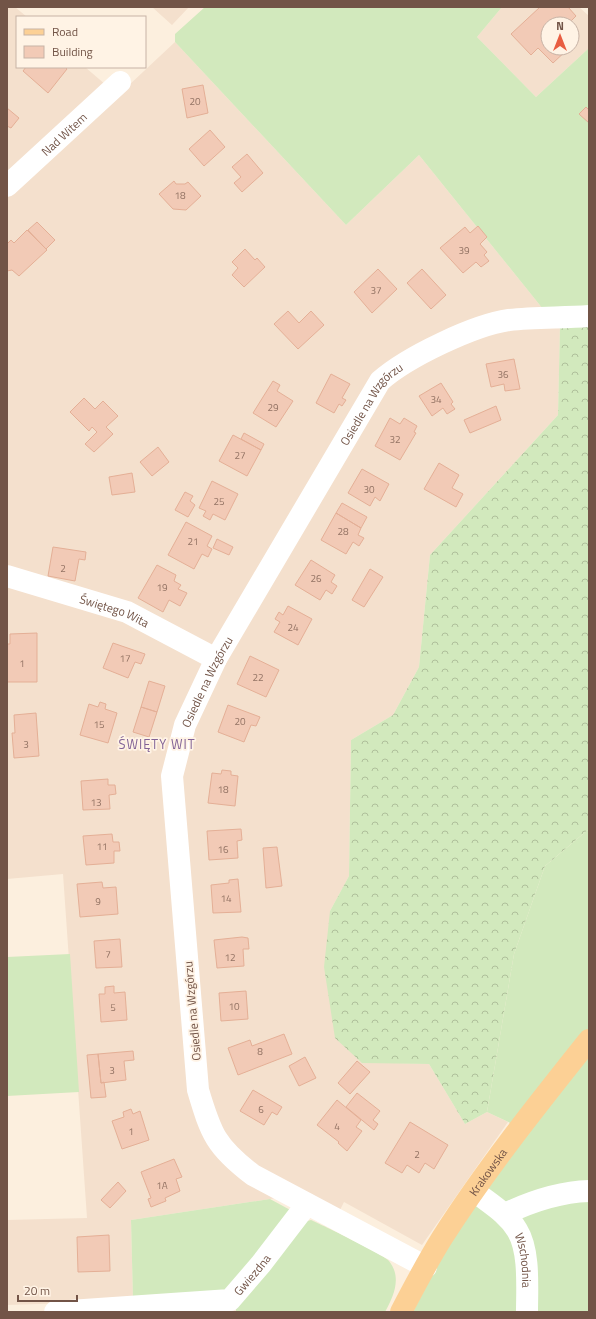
<svg xmlns="http://www.w3.org/2000/svg" width="596" height="1319" font-family="'Titillium Web',sans-serif">
<defs>
<pattern id="forest-crowns" width="20" height="18" patternUnits="userSpaceOnUse"><rect width="20" height="18" fill="#d2e9bd"/><path d="M2 6a3 3 0 1 1 6 0M12 15a3 3 0 1 1 6 0" fill="none" stroke="#afbf9b"/></pattern>
</defs>
<rect width="100%" height="100%" fill="#fcefde"/>
<path fill="#f4e0cd" fill-rule="evenodd" d="M7 7H15L27 17H17V67H85L106 85 7 183Z
M152 7H189L172 25Z
M502 7H579L589 16V48L536 97 477 37ZM548 24H572V48H548Z
M175 42 346 225 419 155 551 319 560 325 558 415 430 555 419 667 393 715 351 740 349 876 330 911 362 1062 429 1064 465 1124 487 1112 508 1122 422 1245 344 1202 336 1218 290 1196 270 1199 131 1220 133 1301 7 1305V1220L87 1218 63 874 7 879V191L128 86Z"/>
<path fill="#d2e9bd" d="M205 7H502L477 37 536 97 589 48V309L551 319 419 155 346 225 175 42V34Z
M589 829V1041L521 1128 487 1112 514 954 545 866Z
M70 954 79 1092 7 1096V957Z
M589 1043V1312H413L474 1191Z
M270 1199 294 1212 231 1291 133 1301 131 1220Z
M311 1220C322 1225 385 1255 389 1261 402 1277 394 1296 385 1312H236V1308L304 1222Z"/>
<path fill="url(#forest-crowns)" d="M589 321V829L545 866 514 954 487 1112 465 1124 429 1064 362 1063 335 1038 324 967 330 911 349 876 351 740 393 715 419 667 430 555 558 415 560 325Z"/>
<path fill="#f2cab6" stroke="#e4af96" d="M540 7H568L576 16 568 24H548V48H569L553 63 538 48 531 55 511 34Z
M26 67H65L67 69 48 93 23 71Z
M203 85 208 113 187 118 182 89Z
M586 107 589 110V123L579 114Z
M7 108 19 118 11 128 7 126Z
M210 130 225 147 204 166 189 149Z
M247 154 263 173 242 192 234 183 241 177 232 167Z
M174 181 176 184H185L188 182 201 196 186 210 173 209 159 194Z
M37 222 55 240 46 249 28 230Z
M478 226 487 237 480 244 487 252 484 255 489 261 481 267 476 262 463 273 440 248 465 227 470 233Z
M27 230 47 250 19 276 12 270 7 271V244L11 240 14 243Z
M245 249 255 260 257 258 265 267 244 287 232 275 238 268 232 262Z
M378 269 397 289 372 313 354 292Z
M422 269 446 295 431 309 407 283Z
M288 311 299 323 311 311 324 325 298 349 274 324Z
M514 359 520 389 505 391 504 384 491 387 486 364Z
M331 374 350 384 342 398 346 400 342 406 339 404 334 413 316 403Z
M273 381 280 385 277 391 293 401 276 427 253 413Z
M441 383 453 402 451 404 455 409 447 414 443 408 432 416 419 396Z
M84 398 95 409 103 401 118 416 106 427 113 434 94 452 85 444 97 432 92 427 89 431 70 412Z
M496 406 501 420 470 433 464 420Z
M390 418 400 424 404 418 417 426 414 432 416 433 400 460 375 446Z
M244 433 264 444 261 450 241 439Z
M233 435 261 450 247 476 219 461Z
M158 447 169 462 152 476 140 462Z
M439 463 459 475 452 488 463 494 456 507 424 489Z
M362 469 389 484 380 501 375 497 370 506 348 493Z
M132 473 135 492 112 495 109 477Z
M212 481 238 494 225 520 213 514 210 520 203 516 206 511 199 508Z
M185 492 193 496 190 501 195 505 188 517 175 510Z
M342 503 367 517 361 528 336 513Z
M336 513 361 528 358 535 364 538 359 546 353 542 346 554 321 540Z
M186 522 212 536 207 546 212 549 208 557 202 554 194 569 168 555Z
M217 539 233 547 229 555 213 548Z
M53 547 86 552 85 560 79 559 75 581 48 576Z
M311 560 335 575 331 582 337 586 332 594 326 590 320 600 295 585Z
M157 565 176 575 174 581 181 585 178 589 187 593 180 606 169 600 163 612 138 598Z
M370 569 383 577 364 607 352 600Z
M288 606 312 619 298 645 274 632 280 622 275 619 279 612 283 615Z
M37 633V682H7V644H10V634Z
M113 643 145 654 141 664 135 662 128 678 103 668Z
M250 656 279 670 266 697 237 684Z
M149 681 165 686 157 712 141 707Z
M100 702 106 704 105 709 117 713 108 743 80 735 89 704 98 707Z
M228 705 260 717 256 726 251 725 244 742 218 732Z
M141 707 157 712 149 737 133 732Z
M36 713 39 756 14 758 12 733H15L14 715Z
M222 770 231 771V775L238 776 235 806 208 803 212 773 221 774Z
M108 779V785H115L116 794 109 795 110 809 83 810 81 781Z
M241 829 242 840 237 841 238 858 209 860 207 831Z
M112 834 113 842H119L120 851H114V863L86 865 83 836Z
M277 847 282 886 266 888 263 848Z
M238 879 241 912 213 913 211 885 229 883V880Z
M102 882 103 888 116 887 118 914 80 917 77 884Z
M242 937 248 938 249 949H243L244 966 217 968 214 940Z
M120 939 122 967 96 968 94 941Z
M114 986V993L125 992 127 1020 101 1022 99 994H105V987Z
M246 991 248 1019 221 1021 219 993Z
M284 1034 292 1054 238 1075 228 1048 250 1040 252 1046Z
M133 1051 134 1060 124 1061 126 1080 101 1083 98 1054Z
M98 1054 101 1083 104 1082 106 1097 91 1098 87 1055Z
M305 1057 316 1078 299 1086 289 1066Z
M357 1061 370 1072 350 1094 338 1083Z
M253 1090 282 1107 277 1115 272 1112 264 1125 240 1111Z
M357 1093 380 1111 373 1120 378 1124 374 1130 346 1107Z
M337 1100 361 1120 356 1127 362 1131 347 1151 338 1143 339 1142 317 1125Z
M131 1109 133 1114 140 1111 149 1140 122 1149 112 1121 124 1117 123 1112Z
M410 1122 448 1145 434 1169 425 1163 419 1173 407 1165 402 1173 385 1163Z
M174 1159 182 1177 176 1179 180 1191 165 1198 166 1201 151 1207 148 1199 151 1198 141 1172Z
M118 1182 126 1191 110 1208 101 1200Z
M109 1235 110 1271 78 1272 77 1237Z"/>
<g fill="none" stroke-linecap="round" stroke-linejoin="round">
<g stroke="#fff" stroke-width="22">
<path id="s1" d="M7 186 120 82"/>
<path id="s2" d="M7 576 127 612 216 659"/>
<path id="s3" d="M474 1191C489 1203 507 1213 517 1230 530 1251 527 1288 527 1312"/>
<path d="M505 1214C532 1201 559 1192 589 1191"/>
<path id="s4" d="M426 1267 253 1175C216 1147 211 1134 198 1090L172 776 185 725 216 659 380 381C407 357 474 325 509 320 535 317 563 318 589 316"/>
<path id="s5" d="M55 1312 230 1300 261 1264 307 1204"/>
</g>
<path stroke="#fcd095" stroke-width="22" id="s6" d="M401 1312C414 1287 427 1262 442 1238 486 1169 538 1104 589 1040"/>
</g>
<g text-anchor="middle" dominant-baseline="central" stroke-width="3.5" stroke-linejoin="round" paint-order="stroke">
<g font-size="10" fill="#927263">
<text x="195" y="101">20</text>
<text x="180" y="195">18</text>
<text x="464" y="250">39</text>
<text x="376" y="290">37</text>
<text x="503" y="374">36</text>
<text x="436" y="399">34</text>
<text x="273" y="407">29</text>
<text x="395" y="439">32</text>
<text x="240" y="455">27</text>
<text x="369" y="489">30</text>
<text x="219" y="501">25</text>
<text x="343" y="531">28</text>
<text x="193" y="541">21</text>
<text x="63" y="568">2</text>
<text x="316" y="578">26</text>
<text x="162" y="587">19</text>
<text x="293" y="627">24</text>
<text x="125" y="658">17</text>
<text x="22" y="663">1</text>
<text x="258" y="677">22</text>
<text x="240" y="721">20</text>
<text x="99" y="724">15</text>
<text x="26" y="744">3</text>
<text x="223" y="789">18</text>
<text x="96" y="802">13</text>
<text x="102" y="846">11</text>
<text x="223" y="849">16</text>
<text x="226" y="898">14</text>
<text x="98" y="901">9</text>
<text x="108" y="954">7</text>
<text x="230" y="957">12</text>
<text x="234" y="1006">10</text>
<text x="113" y="1007">5</text>
<text x="260" y="1051">8</text>
<text x="112" y="1070">3</text>
<text x="261" y="1109">6</text>
<text x="337" y="1126">4</text>
<text x="131" y="1131">1</text>
<text x="417" y="1154">2</text>
<text x="162" y="1185">1A</text>
</g>
<g font-size="12" fill="#725447" stroke="#fff3e5">
<text stroke="none"><textPath href="#s1" startOffset="77">Nad Witem</textPath></text>
<text stroke="none"><textPath href="#s4" startOffset="1040">Osiedle na Wzgórzu</textPath></text>
<text stroke="none"><textPath href="#s2" startOffset="113">Świętego Wita</textPath></text>
<text stroke="none"><textPath href="#s4" startOffset="716">Osiedle na Wzgórzu</textPath></text>
<text transform="translate(192 1011) rotate(-95)">Osiedle na Wzgórzu</text>
<text stroke="none"><textPath href="#s6" startOffset="165">Krakowska</textPath></text>
<text stroke="none"><textPath href="#s3" startOffset="90">Wschodnia</textPath></text>
<text stroke="none"><textPath href="#s5" startOffset="209">Gwiezdna</textPath></text>
</g>
<g font-size="13" letter-spacing="1" fill="#816296" stroke="#fff3e5">
<text x="157" y="744">ŚWIĘTY WIT</text>
</g>
</g>
<rect width="596" height="1319" fill="none" stroke="#725447" stroke-width="16"/>
<rect x="16" y="16" width="130" height="52" fill="#fff3e5" stroke="#c7b3a6"/>
<rect x="24" y="29" width="20" height="6" fill="#fcd095" stroke="#c7b3a6"/>
<text x="52" y="36" font-size="12" fill="#725447">Road</text>
<rect x="24" y="46" width="20" height="12" fill="#f2cab6" stroke="#c7b3a6"/>
<text x="52" y="56" font-size="12" fill="#725447">Building</text>
<g transform="translate(560 36)"><circle r="19" fill="#fff3e5" stroke="#c7b3a6"/>
<path d="M0-3L7 15L0 10L-7 15Z" fill="#e85d41"/>
<text y="-6" font-size="11" font-weight="bold" text-anchor="middle" fill="#725447">N</text>
</g>
<path d="M18 1295v6h59v-6" fill="none" stroke="#725447" stroke-width="2"/>
<text x="24" y="1295" font-size="12" fill="#725447" stroke="#fff3e5" stroke-width="3" paint-order="stroke">20 m</text>
</svg>
